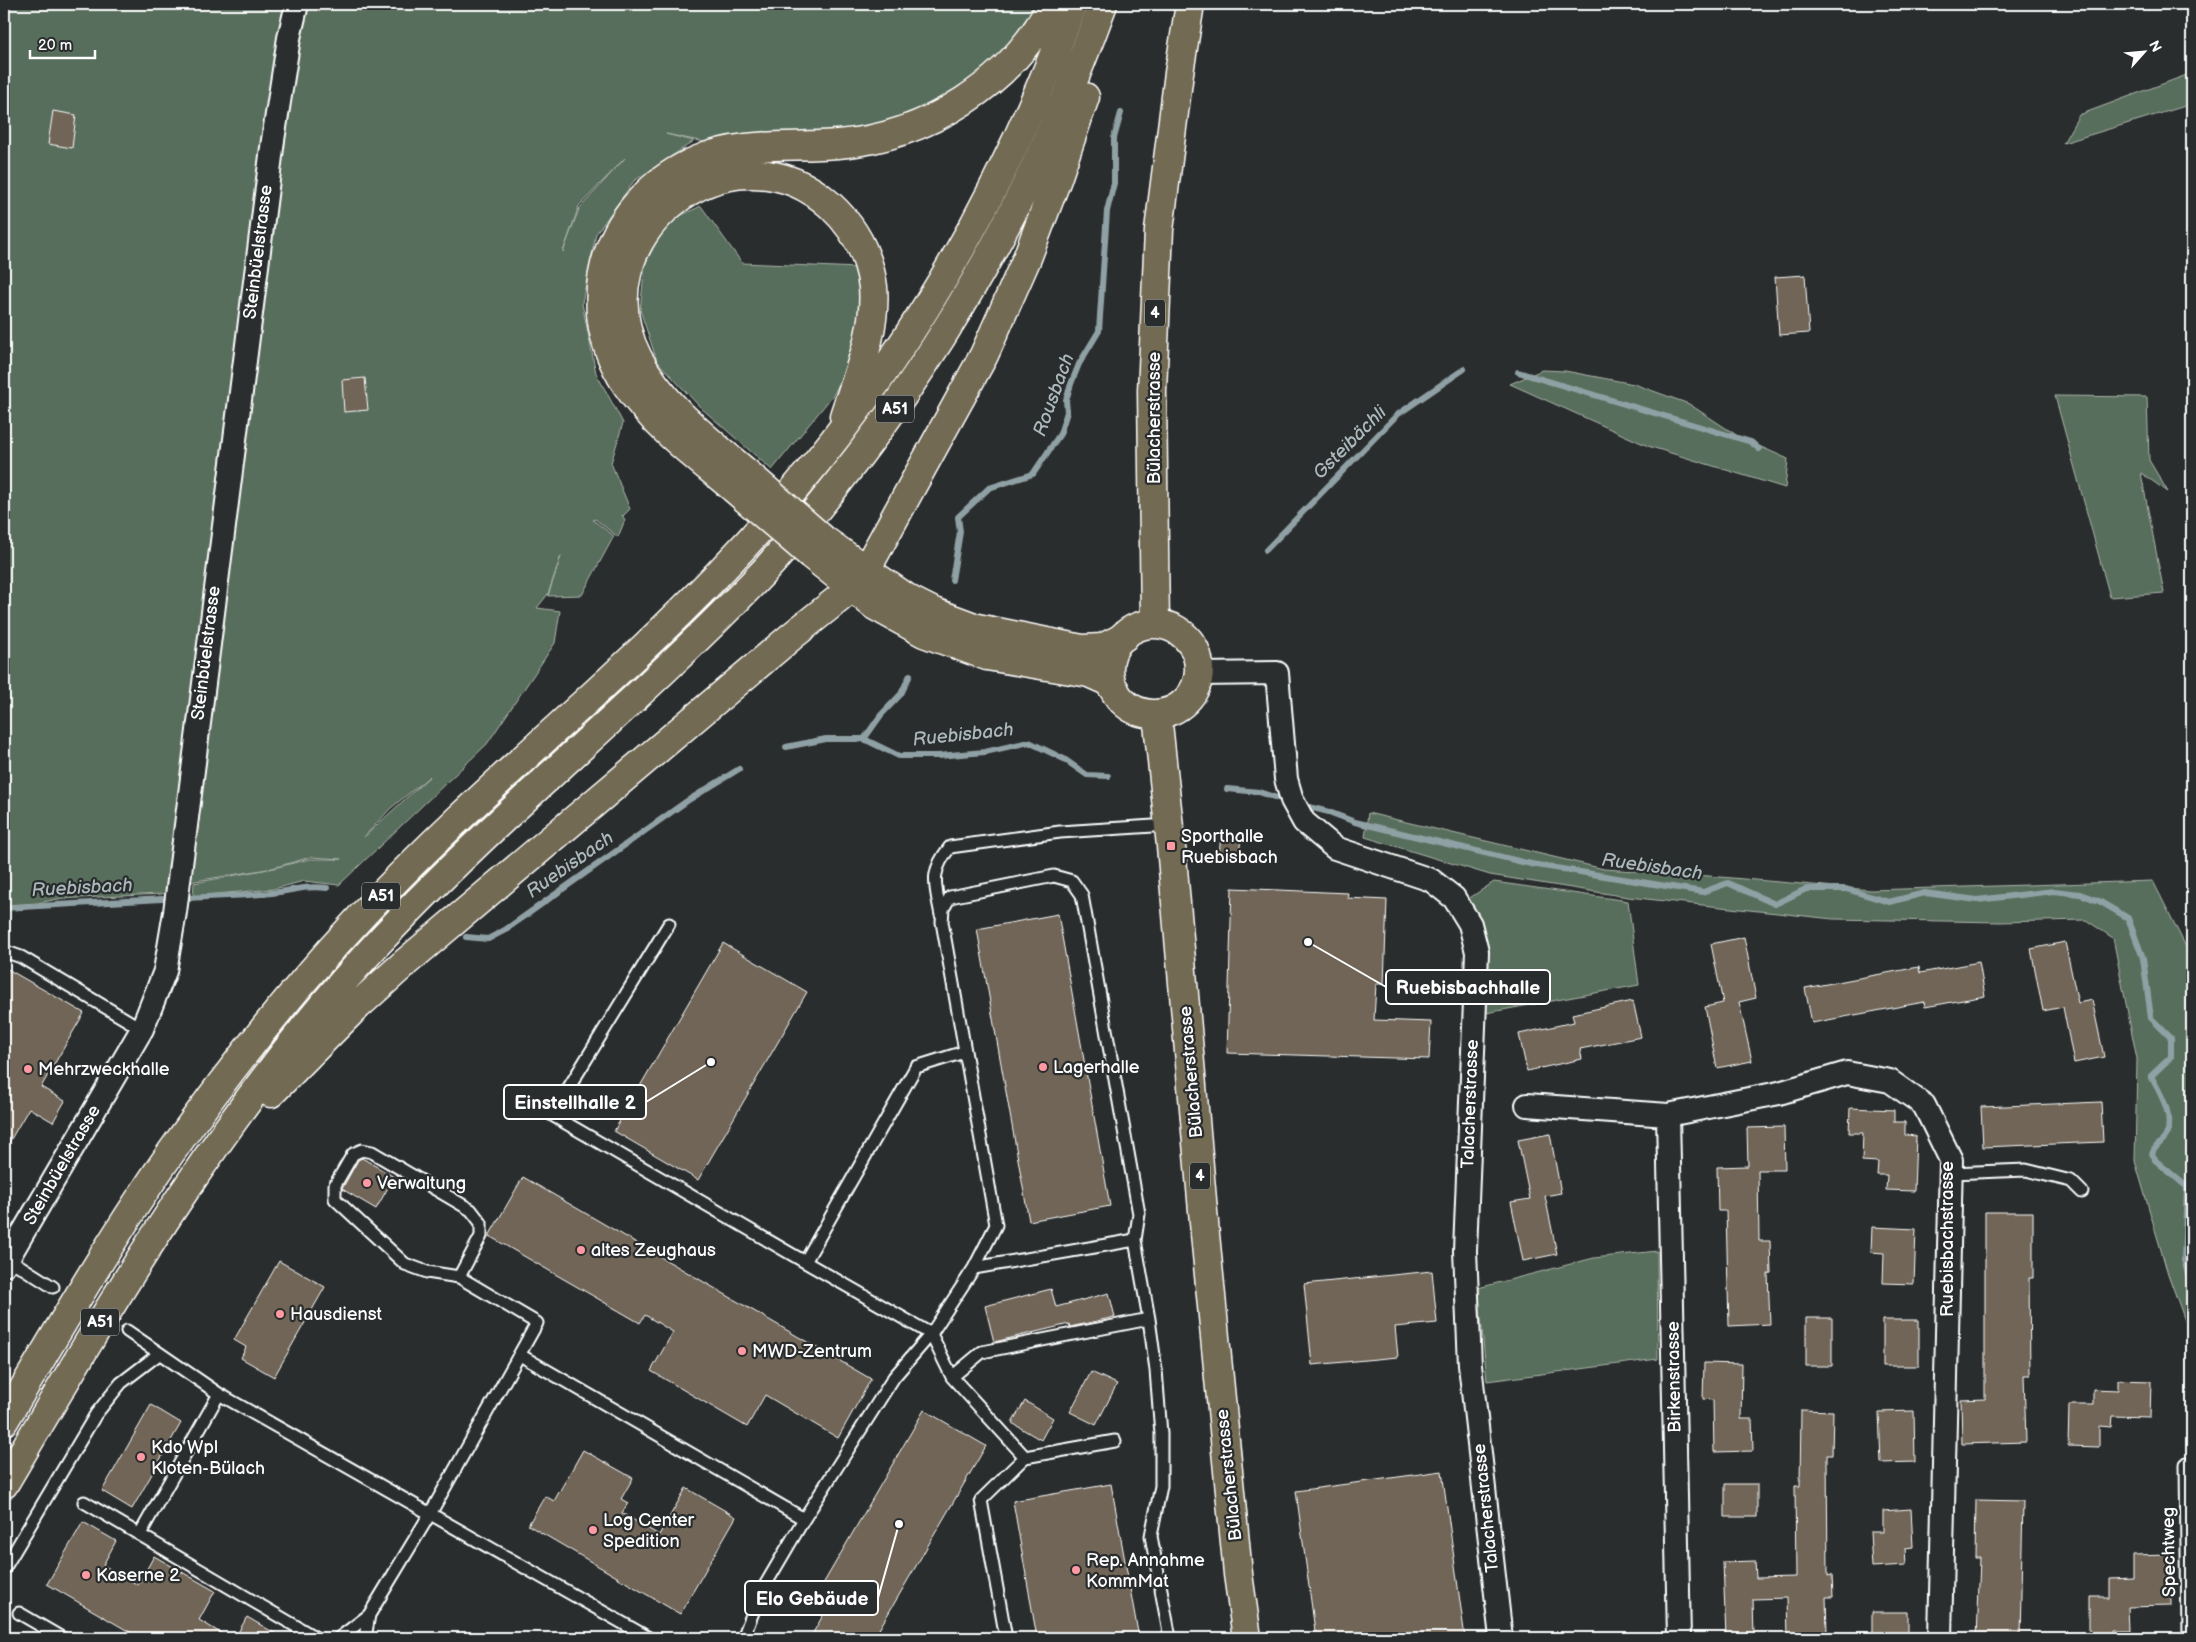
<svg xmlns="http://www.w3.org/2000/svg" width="2196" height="1642" font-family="'Balsamiq Sans',sans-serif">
<rect width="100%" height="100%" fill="#2a2d2e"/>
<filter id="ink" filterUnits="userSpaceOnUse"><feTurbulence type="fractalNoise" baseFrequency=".02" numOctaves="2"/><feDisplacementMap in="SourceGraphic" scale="10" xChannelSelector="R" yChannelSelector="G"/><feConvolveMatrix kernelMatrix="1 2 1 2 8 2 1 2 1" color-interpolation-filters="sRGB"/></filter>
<g filter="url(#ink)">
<path fill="#586e5b" stroke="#acb6ad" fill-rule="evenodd" d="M4 4H1038L1008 50 965 91 879 127 709 143 666 134 694 141 634 181 596 234 582 303 596 373 623 423 611 463 630 509 623 516 622 515 625 520 618 537 595 519 593 520 614 536 582 595 548 596 561 556 548 594 537 608 560 611 555 643 487 744 339 885 304 881 274 889 193 896 194 883 268 869 195 881 162 894 58 899 38 903 4 905ZM625 158 579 209 563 252 579 206ZM430 776 364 837 391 808ZM311 857 342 859H310L269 869Z
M2192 73V104L2063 143 2079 115Z
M701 206 742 263 859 268 864 290 857 347 834 394 772 470 700 407 657 361 640 310 645 264 667 222Z
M1542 370 1565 371 1634 384 1689 404 1741 438 1788 459 1785 488 1648 446 1510 384Z
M2055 396 2147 397 2149 460 2168 492 2141 473 2164 593 2110 597Z
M1368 813 1604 869 1709 876 1871 890 2153 881 2192 959V1340L2168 1274 2135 1161 2137 1059 2113 938 2086 920 2000 922 1833 919 1628 897 1490 875 1365 837Z
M1494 882 1628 901 1639 985 1486 1013 1487 951 1468 899Z
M1657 1251 1658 1359 1487 1381 1478 1288 1594 1258Z"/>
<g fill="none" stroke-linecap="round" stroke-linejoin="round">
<path stroke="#90a1a5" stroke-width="6" d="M1518 372 1751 442 1759 449
M1266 550 1397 415 1464 369
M952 580 960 532 958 517 989 488 1033 474 1060 434 1067 412 1066 400 1071 384 1079 364 1099 331 1107 211 1114 183V138L1121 113
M864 739 881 715 901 694 910 675
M786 747 826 739H864L899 756H938L985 752 1029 742 1064 759 1087 775 1108 776
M1227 789 1259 792 1286 801
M1301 805 1329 812 1355 822 1531 864 1703 892 1728 883 1775 904 1806 889H1846L1889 902 1925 893 1977 900 2054 891 2080 894 2099 901 2128 918 2143 958 2151 1018 2171 1038V1057L2151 1076C2160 1093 2175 1116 2166 1136 2162 1144 2154 1145 2152 1155L2155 1160 2187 1187 2184 1260 2192 1288
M189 898C216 896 245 896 272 893 291 891 307 885 327 888
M4 908 162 899
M466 937 488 939 505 930 687 801 739 769"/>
</g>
<path fill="#6f6556" stroke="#fff" d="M53 111 76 115 72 148 48 144Z
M1805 275 1809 333 1779 335 1775 277Z
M365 378 368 410 344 412 342 380Z
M1221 834 1241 837 1239 857 1219 855Z
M1232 888 1348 893 1347 898 1387 900 1384 984H1376L1374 1020 1431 1022 1429 1059 1227 1053Z
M1058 914 1110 1206 1029 1221 977 929Z
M1744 937 1756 998 1739 1002 1752 1061 1717 1068 1705 1007 1723 1003 1711 944Z
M2065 942 2078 1003 2092 1000 2104 1057 2074 1063 2063 1007 2043 1011 2031 949Z
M723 943 807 992 698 1180 614 1131Z
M1979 962 1985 996 1925 1007 1924 1002 1812 1023 1805 988 1919 967 1920 973Z
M4 967 84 1013 41 1087 65 1101 53 1122 29 1108 4 1151Z
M1633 1001 1641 1037 1580 1049 1582 1059 1527 1071 1519 1034 1574 1022 1572 1014Z
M2101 1102 2103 1142 1983 1147 1981 1107Z
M1850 1108 1894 1110V1122H1905V1135L1916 1136 1914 1191 1886 1190 1887 1175H1877L1878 1162 1862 1161 1863 1133H1849Z
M1784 1127 1785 1170H1758L1759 1241H1770L1771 1273 1768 1274 1770 1324 1729 1326 1726 1211H1718L1717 1167 1748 1166 1747 1128Z
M1550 1134 1561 1193 1545 1196 1557 1254 1523 1261 1511 1202 1530 1199 1518 1140Z
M362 1158 394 1177 376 1209 342 1189 358 1160Z
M523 1177 871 1379 838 1438 765 1395 747 1427 651 1371 673 1332 645 1315 640 1323 489 1236Z
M1985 1212H2033V1278H2029L2030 1375H2024L2026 1442 1962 1444 1961 1400 1985 1399Z
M1872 1227 1916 1229 1914 1284 1883 1283 1884 1253 1871 1252Z
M279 1261 325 1287 274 1377 241 1358 246 1347 234 1340Z
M1432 1271 1437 1323 1395 1327 1398 1357 1312 1365 1304 1284Z
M1051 1289 1056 1307 1109 1293 1115 1317 1070 1327 1069 1324 994 1342 985 1306Z
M1806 1318H1832V1366H1806Z
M1883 1320H1919V1366H1883Z
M1704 1363 1742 1364 1741 1419H1752L1753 1451 1714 1452 1713 1400 1703 1399Z
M1091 1372 1117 1384 1096 1425 1070 1412Z
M2118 1380 2151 1381 2150 1417 2112 1416 2111 1427 2099 1426V1447L2068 1446 2069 1405H2093V1389L2118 1390Z
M1025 1401 1053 1418 1041 1440 1012 1423Z
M151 1405 181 1423 132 1509 102 1491Z
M924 1410 986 1446 874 1638H810L825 1612 812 1603Z
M1801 1410 1833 1411 1832 1455H1827L1828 1576 1832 1575 1833 1597H1826L1827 1633 1820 1634 1821 1638H1788L1787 1598 1753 1599 1754 1638H1726L1723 1562 1755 1561 1756 1578 1796 1577 1795 1486H1800Z
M1914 1411 1915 1462 1881 1463 1879 1412Z
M583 1450 633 1478 621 1499 628 1503 622 1513 659 1535 686 1488 736 1517 680 1614 528 1525 545 1496 554 1501Z
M1442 1471 1465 1638H1316L1296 1491Z
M1111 1484 1139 1638H1037L1013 1501Z
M1725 1484H1757V1517H1725Z
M1976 1500 2023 1501 2020 1638H1977L1980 1558H1975Z
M1911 1509 1913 1547 1905 1548 1906 1565 1872 1567 1870 1532H1883V1511Z
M83 1522 116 1541 103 1565 138 1585 154 1556 215 1591 199 1620 229 1638H140L47 1584Z
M2170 1555 2171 1606 2128 1607 2129 1630H2111L2112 1638H2089V1597H2109V1579L2133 1578V1556Z
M1872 1612H1908V1638H1872Z
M247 1617 283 1638H235Z"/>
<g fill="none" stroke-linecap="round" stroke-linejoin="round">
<g stroke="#fff" stroke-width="15">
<path id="service" d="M941 915C935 884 929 873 950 847L1060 832 1169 825
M669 924 552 1115 805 1262 916 1067 964 1052
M4 951 21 957 142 1029
M362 1150 372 1152 471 1210 481 1223V1236L459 1277 427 1272 405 1264 335 1199V1185L353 1154Z
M1951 1173 2026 1170 2071 1181 2082 1192
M1135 1240 1149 1319 1156 1370 1161 1434V1486L1151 1536 1170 1638
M7 1258 53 1287
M805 1262 931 1334 952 1377 1025 1457 1115 1441
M127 1331 219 1394 649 1638
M520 1355 804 1519
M952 1377 982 1352 1149 1319
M2186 1464 2188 1638
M84 1502 316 1638
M140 1534 219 1394
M4 1569 96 1414 121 1383 159 1354
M19 1613 62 1638
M339 1638 369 1615
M365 1638 369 1615 430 1514 537 1323 459 1277
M743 1638 760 1594 804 1519 894 1377 931 1334 974 1268 996 1225 942 922 943 909 950 897 1054 876 1072 881 1082 895 1139 1214 1135 1240 974 1268
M1006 1638 981 1500 1025 1457"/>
</g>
<g stroke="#fff" stroke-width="26">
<path id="minor" d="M1199 674 1277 673 1286 779 1292 800 1304 822 1335 848 1431 880 1454 898 1470 924 1477 952 1465 1251 1470 1365 1501 1638
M1527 1105 1668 1115 1779 1093 1847 1073 1890 1081 1924 1105 1951 1160 1940 1638
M1668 1115 1679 1638
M4 1265 142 1029 165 971 175 912 273 140 289 38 297 4"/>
</g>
<g stroke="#fff" stroke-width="31">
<path id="primary" d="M1155 624 1152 391 1159 230 1179 73 1190 4
M1109 669a45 45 0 1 1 90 0a45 45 0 1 1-90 0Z
M1157 714 1171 846 1205 1234 1238 1574 1247 1638"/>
</g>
<g stroke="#fff" stroke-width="31">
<path id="motorway" d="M1085 97 1057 179 1027 258 984 355 866 570 910 600 934 612 977 628 1082 649 1102 648 1124 637
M747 473C707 439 663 405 638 358 576 238 729 115 830 205 854 227 869 255 873 287 877 330 857 376 844 416
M733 488C695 456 653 425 626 384 571 300 609 197 698 160 743 141 792 148 838 144 927 137 1012 83 1052 4
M811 555 875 606 924 633 987 656 1089 673 1107 681 1115 690
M271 1093 354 1009 406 962 792 636 852 588 866 570 824 540
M4 1421C58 1331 110 1240 170 1154 227 1073 288 995 356 922 470 798 603 694 719 573 876 411 996 216 1073 4
M4 1484C116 1295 225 1108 375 946 494 818 631 709 752 584 783 552 810 518 837 484 953 339 1040 178 1103 4"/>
</g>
<use href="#service" stroke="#2a2d2e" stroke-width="11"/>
<use href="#minor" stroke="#2a2d2e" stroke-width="22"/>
<use href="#primary" stroke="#736b52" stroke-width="28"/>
<use href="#motorway" stroke="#736b52" stroke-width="28"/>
<g stroke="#fff" stroke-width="31" stroke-linecap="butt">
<path id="motorway-bridge" d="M747 473 824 540
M733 488 811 555"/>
</g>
<use href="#motorway-bridge" stroke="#736b52" stroke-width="28"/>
</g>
</g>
<g fill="#ff9aa2" stroke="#2a2d2e" stroke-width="2">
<rect x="1166" y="841" width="10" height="10" rx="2.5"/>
<circle cx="1043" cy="1067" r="5"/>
<circle cx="28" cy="1069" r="5"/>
<circle cx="367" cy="1183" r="5"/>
<circle cx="581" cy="1250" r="5"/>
<circle cx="280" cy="1314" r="5"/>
<circle cx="742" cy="1351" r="5"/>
<circle cx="141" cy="1457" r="5"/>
<circle cx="593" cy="1530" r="5"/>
<circle cx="1076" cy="1570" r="5"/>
<circle cx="86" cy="1575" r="5"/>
</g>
<g text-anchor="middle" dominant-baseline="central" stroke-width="4.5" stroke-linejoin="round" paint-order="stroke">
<g fill="#2a2d2e" stroke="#bfc0c0" stroke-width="1">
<rect x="1145" y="299.5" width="20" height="27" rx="4"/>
<rect x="876" y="395.5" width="38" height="27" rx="4"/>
<rect x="362" y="882.5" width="38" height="27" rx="4"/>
<rect x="1190" y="1162.5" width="20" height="27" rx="4"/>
<rect x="81" y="1308.5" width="38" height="27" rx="4"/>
</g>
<g font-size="16" font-weight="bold" fill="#fff">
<text x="1155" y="313">4</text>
<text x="895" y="409">A51</text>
<text x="381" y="896">A51</text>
<text x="1200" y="1176">4</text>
<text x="100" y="1322">A51</text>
</g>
<g font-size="18" fill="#fff" stroke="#2a2d2e">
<text transform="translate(258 252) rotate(-83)">Steinbüelstrasse</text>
<text transform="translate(1154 418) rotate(-90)">Bülacherstrasse</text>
<text transform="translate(206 653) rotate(-83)">Steinbüelstrasse</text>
<text transform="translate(1191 1072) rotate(-95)">Bülacherstrasse</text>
<text transform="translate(1470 1104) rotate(-88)">Talacherstrasse</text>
<text transform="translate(62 1165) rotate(-60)">Steinbüelstrasse</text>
<text transform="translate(1947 1239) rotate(-90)">Ruebisbachstrasse</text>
<text transform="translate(1674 1377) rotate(-91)">Birkenstrasse</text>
<text transform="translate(1229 1475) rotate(-96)">Bülacherstrasse</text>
<text transform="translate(1486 1508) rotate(-96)">Talacherstrasse</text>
<text transform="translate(2169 1552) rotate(-91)">Spechtweg</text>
</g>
<g font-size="18" fill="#fff" stroke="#2a2d2e" text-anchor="start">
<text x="1181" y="836">Sporthalle<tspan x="1181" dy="21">Ruebisbach</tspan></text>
<text x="1053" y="1067">Lagerhalle</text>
<text x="38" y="1069">Mehrzweckhalle</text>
<text x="377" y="1183">Verwaltung</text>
<text x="591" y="1250">altes Zeughaus</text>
<text x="290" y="1314">Hausdienst</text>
<text x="752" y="1351">MWD-Zentrum</text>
<text x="151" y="1447">Kdo Wpl<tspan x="151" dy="21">Kloten-Bülach</tspan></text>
<text x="603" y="1520">Log Center<tspan x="603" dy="21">Spedition</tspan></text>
<text x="1086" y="1560">Rep. Annahme<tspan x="1086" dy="21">KommMat</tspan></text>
<text x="96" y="1575">Kaserne 2</text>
</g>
<g font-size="19" font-style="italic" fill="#acb9bc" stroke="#2a2d2e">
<text transform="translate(1054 395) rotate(-70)">Rousbach</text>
<text transform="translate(1350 443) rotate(-45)">Gsteibächli</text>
<text transform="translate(963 735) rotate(-6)">Ruebisbach</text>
<text transform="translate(570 865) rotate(-35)">Ruebisbach</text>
<text transform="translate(1652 867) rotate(8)">Ruebisbach</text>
<text transform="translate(82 888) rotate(-3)">Ruebisbach</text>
</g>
</g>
<path fill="none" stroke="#fff" stroke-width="2" d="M1308 942L1386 987M711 1062L646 1102M899 1524L878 1598"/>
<g fill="#fff" stroke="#2a2d2e" stroke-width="2">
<circle cx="1308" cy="942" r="5"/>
<circle cx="711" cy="1062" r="5"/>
<circle cx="899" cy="1524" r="5"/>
</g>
<g fill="#2a2d2e" stroke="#fff" stroke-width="2">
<rect x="1386" y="970" width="164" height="34" rx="5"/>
<rect x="504" y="1085" width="142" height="34" rx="5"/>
<rect x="745" y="1581" width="133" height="34" rx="5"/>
</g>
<g font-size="19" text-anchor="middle" font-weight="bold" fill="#fff">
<text x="1468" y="994">Ruebisbachhalle</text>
<text x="575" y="1109">Einstellhalle 2</text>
<text x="812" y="1605">Elo Gebäude</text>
</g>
<rect width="2196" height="1642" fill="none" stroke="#2a2d2e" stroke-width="20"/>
<rect x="10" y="10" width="2176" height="1622" fill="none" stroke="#fff" stroke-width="2" filter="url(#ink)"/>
<g transform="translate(2144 52) rotate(63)" stroke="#2a2d2e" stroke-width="4" paint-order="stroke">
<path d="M0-4L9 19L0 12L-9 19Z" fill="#ffffff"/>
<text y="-8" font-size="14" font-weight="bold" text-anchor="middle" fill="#ffffff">N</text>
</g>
<path d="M30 50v8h65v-8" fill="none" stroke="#ffffff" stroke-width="2.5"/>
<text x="38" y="50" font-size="15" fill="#ffffff" stroke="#2a2d2e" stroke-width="4" paint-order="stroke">20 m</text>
</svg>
